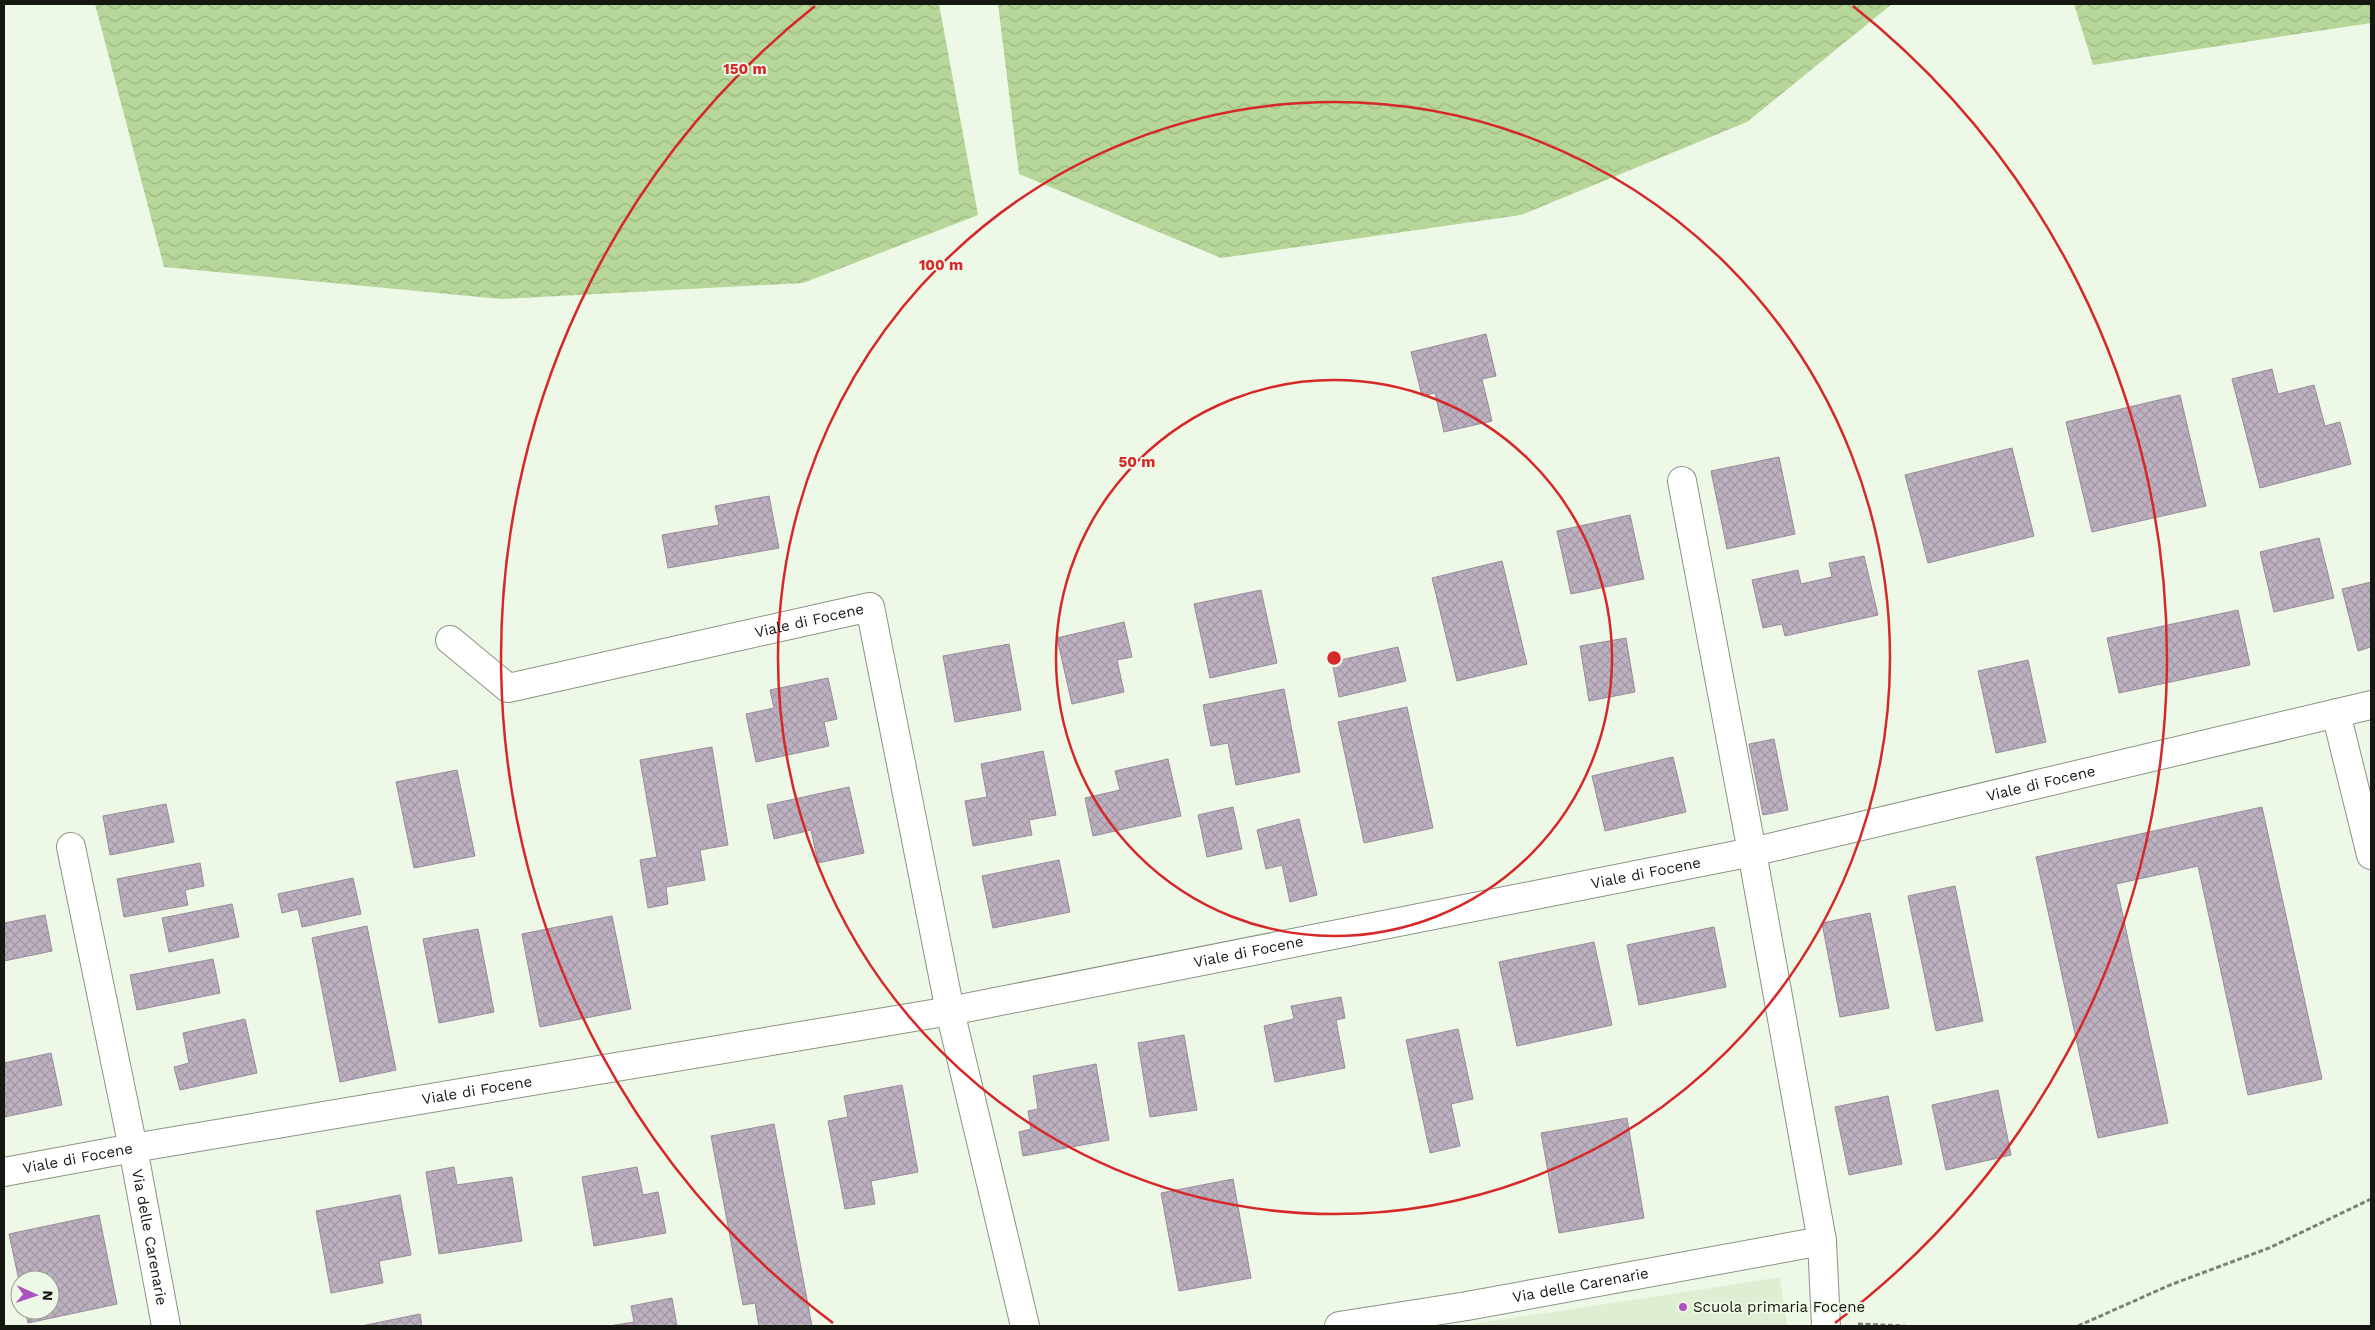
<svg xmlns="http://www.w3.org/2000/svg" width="2375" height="1330" font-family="'Work Sans',sans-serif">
<defs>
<pattern id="water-waves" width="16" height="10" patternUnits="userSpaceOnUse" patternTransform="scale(1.25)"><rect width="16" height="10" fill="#b6d69a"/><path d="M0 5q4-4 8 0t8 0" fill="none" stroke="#9cb784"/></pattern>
<pattern id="building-cross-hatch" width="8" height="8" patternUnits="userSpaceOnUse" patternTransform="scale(1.25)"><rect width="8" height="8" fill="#bdb0c0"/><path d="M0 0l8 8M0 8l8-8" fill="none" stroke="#a297a4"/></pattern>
</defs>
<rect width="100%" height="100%" fill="#eef8e6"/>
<path fill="#dfedd3" d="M1780 1277 1787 1326H1459L1705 1289Z"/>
<path fill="url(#water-waves)" d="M95 4H939L978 215 803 283 501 299 164 267Z
M998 4H1892L1747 122 1521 215 1221 258 1019 174Z
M2074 4H2371V23L2093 65Z"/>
<path fill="url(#building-cross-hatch)" stroke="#988b9a" d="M1486 334 1496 376 1482 379 1492 421 1444 432 1435 393 1422 396 1411 352Z
M2272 369 2278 394 2314 385 2325 426 2340 422 2351 464 2260 488 2232 379Z
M2180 395 2206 506 2092 532 2066 422Z
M2012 448 2034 536 1928 563 1905 475Z
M1779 457 1795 534 1727 549 1711 471Z
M769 496 779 548 668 568 662 535 719 525 715 506Z
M1630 515 1644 579 1571 594 1557 531Z
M2319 538 2334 598 2274 612 2260 552Z
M1864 556 1878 615 1785 636 1782 624 1763 628 1752 580 1798 570 1801 584 1832 577 1829 563Z
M1502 561 1527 664 1457 681 1432 578Z
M2371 582V647L2358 651 2342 589Z
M1261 590 1277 663 1210 678 1194 604Z
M2238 610 2250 665 2119 693 2107 638Z
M1124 622 1132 657 1117 660 1124 692 1072 704 1057 638Z
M1626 638 1635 692 1589 701 1580 646Z
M1009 644 1021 710 955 722 943 656Z
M1398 647 1406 681 1339 697 1332 662Z
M2028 660 2046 742 1996 753 1978 671Z
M828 678 837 719 824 722 829 746 756 762 746 714 774 708 770 690Z
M1284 689 1300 772 1236 785 1228 743 1211 746 1203 705Z
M1407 707 1433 828 1364 843 1338 722Z
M1774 739 1788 810 1763 815 1749 744Z
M712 747 728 845 700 850 705 880 666 887 668 904 648 908 640 860 657 857 640 760Z
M1043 751 1056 815 1029 820 1032 835 973 846 965 801 987 797 981 764Z
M1673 757 1686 812 1605 831 1592 776Z
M1168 759 1181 816 1093 836 1085 798 1120 790 1115 771Z
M457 770 475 856 414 868 396 782Z
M849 787 864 853 818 863 811 830 774 839 767 805Z
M166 804 174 842 110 855 103 816Z
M1233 807 1242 849 1207 857 1198 815Z
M2262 807 2322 1079 2248 1095 2198 866 2116 884 2168 1123 2098 1138 2036 857Z
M1299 819 1317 895 1290 902 1282 865 1266 869 1257 830Z
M1059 860 1070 912 993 928 982 876Z
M200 863 204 886 185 890 188 905 124 917 117 879Z
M353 878 361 914 302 927 298 909 282 913 278 894Z
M1955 886 1983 1021 1936 1031 1908 896Z
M232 904 239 937 169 952 162 918Z
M1870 913 1889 1008 1840 1017 1822 923Z
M45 915 52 951 4 961V923Z
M612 916 631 1009 540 1027 522 934Z
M367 926 396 1070 340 1082 312 938Z
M1714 927 1726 987 1639 1005 1627 945Z
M478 929 494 1012 439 1023 423 939Z
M1594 942 1612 1025 1517 1046 1499 962Z
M213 959 220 993 137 1010 130 975Z
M1341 997 1345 1018 1336 1020 1345 1068 1275 1082 1264 1026 1294 1019 1291 1006Z
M245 1019 257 1073 180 1090 174 1067 189 1063 183 1033Z
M1458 1029 1473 1099 1451 1104 1460 1146 1430 1153 1406 1040Z
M1184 1035 1197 1110 1150 1117 1138 1043Z
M51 1053 62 1105 4 1117V1063Z
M1096 1064 1109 1140 1023 1156 1019 1132 1031 1129 1028 1111 1038 1109 1033 1076Z
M902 1085 918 1172 871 1181 875 1204 845 1209 828 1121 848 1117 844 1096Z
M1998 1090 2011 1155 1946 1170 1932 1105Z
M1888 1096 1902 1164 1849 1175 1835 1107Z
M1627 1118 1644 1218 1559 1233 1541 1133Z
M774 1124 812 1326H759L755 1303 743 1305 711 1136Z
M454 1167 457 1185 512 1177 522 1241 439 1254 426 1172Z
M637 1167 643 1195 658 1192 666 1233 594 1246 582 1177Z
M1233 1179 1251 1278 1179 1291 1161 1193Z
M400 1195 411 1255 379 1261 383 1283 331 1293 316 1211Z
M99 1215 117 1304 28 1323 25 1310H50V1280H20V1285L9 1234Z
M672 1298 677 1326H609L634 1322 631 1306Z
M420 1314 422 1326H361Z"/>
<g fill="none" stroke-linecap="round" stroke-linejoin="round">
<g stroke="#8a9483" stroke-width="30">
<g id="minor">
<path d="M1682 481 1752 852 1822 1241 1826 1326"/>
<path id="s1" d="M450 640 508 688 870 607 950 1011 1025 1326"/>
<path d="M2336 713 2371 855"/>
<path id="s2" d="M71 847 133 1148 166 1326"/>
<path id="s3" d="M4 1172 133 1148 950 1011 1752 852 2371 705"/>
<path id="s4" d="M1339 1326 1467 1306 1822 1241"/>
</g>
</g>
<path stroke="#7b8276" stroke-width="3" stroke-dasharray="5 2.5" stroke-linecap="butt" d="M1858 1324 1905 1326
M2078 1326 2170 1285 2269 1248 2371 1199"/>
<use href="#minor" stroke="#fff" stroke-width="28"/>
</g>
<g fill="none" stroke="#d62828" stroke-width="2.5">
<circle cx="1334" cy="658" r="278"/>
<circle cx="1334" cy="658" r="556"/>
<path d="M833 1323A833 833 0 0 1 815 6M1853 6A833 833 0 0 1 1835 1323"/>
</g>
<circle fill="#ab53bf" stroke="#eef8e6" stroke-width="2" cx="1683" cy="1307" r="5"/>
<g text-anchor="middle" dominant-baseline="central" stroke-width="4" stroke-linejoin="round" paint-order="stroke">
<g font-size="15" fill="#141811" stroke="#eef8e6">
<text stroke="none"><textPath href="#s1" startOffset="384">Viale di Focene</textPath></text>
<text stroke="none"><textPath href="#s3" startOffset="2074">Viale di Focene</textPath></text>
<text stroke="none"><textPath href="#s3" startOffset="1669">Viale di Focene</textPath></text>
<text stroke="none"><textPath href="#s3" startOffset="1264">Viale di Focene</textPath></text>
<text stroke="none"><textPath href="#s3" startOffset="480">Viale di Focene</textPath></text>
<text stroke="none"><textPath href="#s3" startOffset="75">Viale di Focene</textPath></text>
<text stroke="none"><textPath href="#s2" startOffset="398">Via delle Carenarie</textPath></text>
<text stroke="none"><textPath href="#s4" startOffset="245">Via delle Carenarie</textPath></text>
</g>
<g font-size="15" fill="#141811" stroke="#eef8e6" text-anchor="start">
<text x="1693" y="1307">Scuola primaria Focene</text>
</g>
</g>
<circle cx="1334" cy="658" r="8" fill="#d62828" stroke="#eef8e6" stroke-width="2.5"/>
<g font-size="15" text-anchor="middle" font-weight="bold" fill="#d62828" stroke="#eef8e6" stroke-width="4" stroke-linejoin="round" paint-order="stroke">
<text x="745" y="74">150 m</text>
<text x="941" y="270">100 m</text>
<text x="1137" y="467">50 m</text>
</g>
<rect width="2375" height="1330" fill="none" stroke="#141811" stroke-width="10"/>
<g transform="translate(35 1295) rotate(93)"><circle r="24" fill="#eef8e6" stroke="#979e91"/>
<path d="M0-4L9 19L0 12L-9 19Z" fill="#ab53bf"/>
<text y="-8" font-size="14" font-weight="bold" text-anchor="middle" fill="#141811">N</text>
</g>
</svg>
